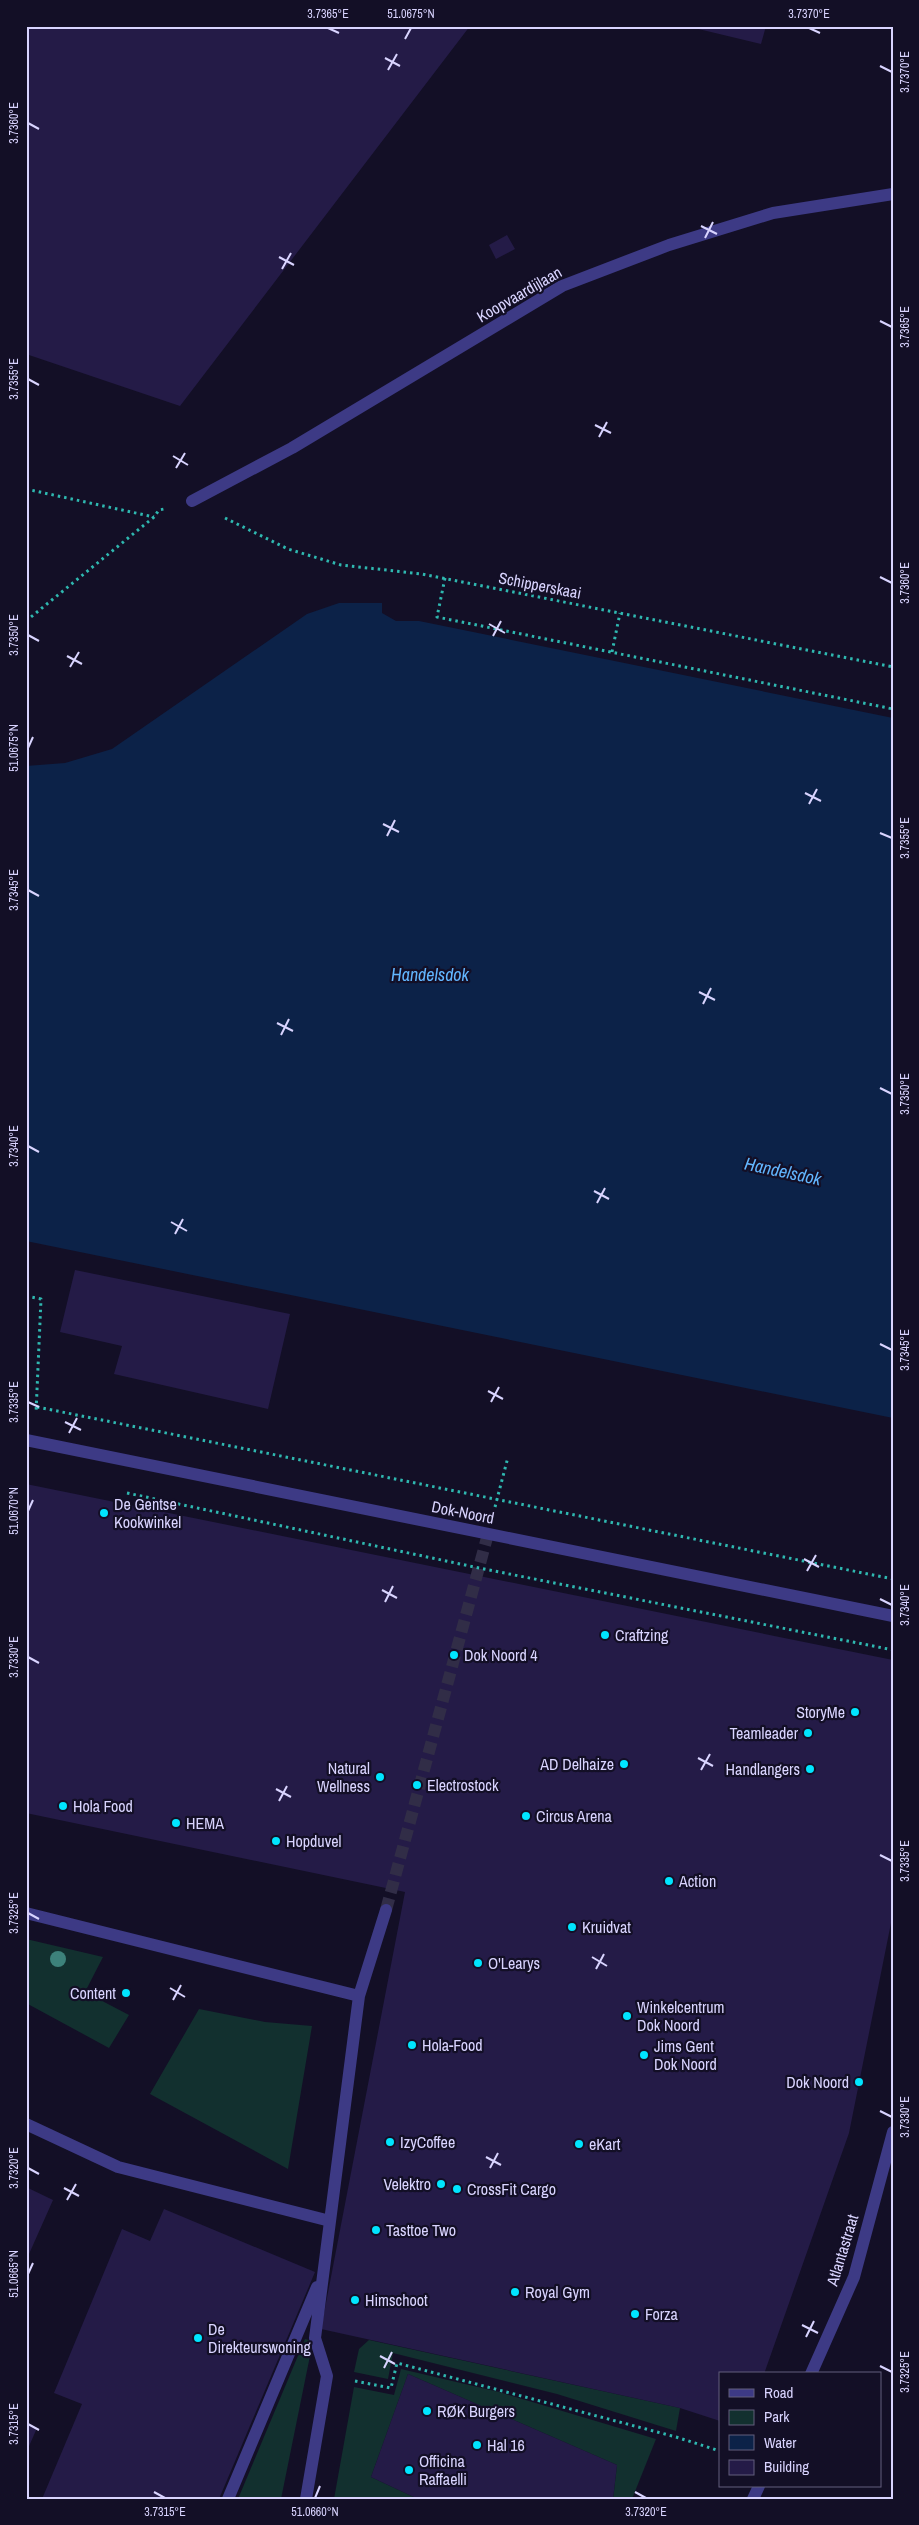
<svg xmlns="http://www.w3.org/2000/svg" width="919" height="2525" font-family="'Archivo Narrow',sans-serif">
<rect width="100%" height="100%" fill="#130f26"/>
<path fill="#12302f" d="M26 1939 103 1957 85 1992 129 2015 109 2048 26 2003Z
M199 2009 265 2022 312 2026 288 2169 150 2094Z
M305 2339 313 2341 281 2499H238Z
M369 2340 680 2408 676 2431 557 2394 393 2353 388 2379 354 2372 359 2349Z
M401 2369 499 2392 656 2439 632 2499H613L617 2465 408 2374 371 2477 418 2499H334L354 2387 394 2395Z"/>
<path fill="#0c2248" d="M339 603H382V613L396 621H419L893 718V1418L26 1241V766L65 763 112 749 307 614Z"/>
<path fill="#241b47" d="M26 26H470L180 406 26 354Z
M686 26H766L761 44Z
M507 235 515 249 496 259 489 245Z
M75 1270 290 1314 268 1409 114 1374 122 1346 60 1332Z
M26 1484 893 1660V1913L849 2133 764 2374H720V2421L680 2408 321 2329 405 1892 26 1813Z
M26 2187 53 2200 29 2254 26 2252Z
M164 2209 315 2272 219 2499H42L82 2404 54 2393 122 2229 150 2241Z
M408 2374 617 2465 613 2499H418L371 2477Z
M26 2423 37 2428 26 2453Z"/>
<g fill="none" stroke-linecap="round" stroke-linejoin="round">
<path stroke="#312d47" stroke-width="12" stroke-dasharray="12 6" stroke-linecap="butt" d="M386 1910 488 1534"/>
<path stroke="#2fb8b0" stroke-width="3" stroke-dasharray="2.5 4" stroke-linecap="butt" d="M26 489 154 517
M225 518 288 549 341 565 422 574 893 667
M445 578 437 617 893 709
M26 621 154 517 159 510 164 509
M612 652 620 613
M26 1296 41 1299 36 1413
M37 1407 893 1579
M127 1493 479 1568 893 1650
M495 1507 508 1457
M355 2381 391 2388 397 2363 676 2437 720 2451"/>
<path stroke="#3d3a85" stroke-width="12" d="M192 501 292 448 562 286 669 245 773 213 893 194
M26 1440 893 1616
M26 1913 359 1996
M26 2124 118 2167 330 2221
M811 2374 854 2277 893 2132
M228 2499 317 2287
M306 2499 327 2376 315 2338 359 1996 386 1910
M753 2499 759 2486"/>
</g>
<circle fill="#3d827b" cx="58" cy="1959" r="8"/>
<path fill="none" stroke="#d9d4ff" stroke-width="2" d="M328 28 339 33M809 28 820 33M405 39 411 28M385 58 400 66M880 66 892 72M388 70 397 54M28 123 39 129M701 226 717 234M705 238 713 222M279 257 294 265M282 269 291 253M880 321 892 327M28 379 39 385M595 425 611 433M599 437 607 422M173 456 188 465M176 468 185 453M880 577 892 583M489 624 505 633M28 635 39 641M493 636 501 621M67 656 82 664M70 667 79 652M28 748 33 737M805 793 821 801M809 804 817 789M383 824 399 832M880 833 892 838M387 836 395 820M28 890 39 896M699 992 715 1000M703 1004 711 988M277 1023 293 1031M281 1035 289 1019M880 1088 892 1094M28 1146 39 1152M594 1191 609 1199M597 1203 605 1188M171 1222 187 1231M175 1234 183 1219M880 1344 892 1350M488 1391 503 1399M28 1402 39 1407M491 1402 499 1387M65 1422 81 1430M69 1433 77 1418M28 1511 33 1500M804 1559 819 1567M807 1571 816 1555M382 1590 397 1598M880 1599 892 1605M385 1602 393 1586M28 1657 39 1663M698 1758 713 1766M701 1770 710 1754M276 1789 291 1797M279 1801 287 1786M880 1855 892 1861M28 1913 39 1919M592 1957 607 1966M596 1969 604 1954M170 1988 185 1997M173 2000 181 1985M880 2111 892 2117M486 2157 501 2165M28 2168 39 2174M490 2168 498 2153M64 2188 79 2196M67 2200 76 2184M28 2274 33 2263M802 2325 818 2333M806 2337 814 2321M380 2356 395 2364M880 2366 892 2372M384 2368 392 2352M28 2424 39 2430M154 2492 165 2498M635 2492 646 2498M315 2498 320 2486"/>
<g fill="#00e5ff" stroke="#130f26" stroke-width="2">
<circle cx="104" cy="1513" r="5"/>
<circle cx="605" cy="1635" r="5"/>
<circle cx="454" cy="1655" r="5"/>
<circle cx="855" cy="1712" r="5"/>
<circle cx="808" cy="1733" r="5"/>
<circle cx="624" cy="1764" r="5"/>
<circle cx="810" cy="1769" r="5"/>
<circle cx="380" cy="1777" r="5"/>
<circle cx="417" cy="1785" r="5"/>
<circle cx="63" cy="1806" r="5"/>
<circle cx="526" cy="1816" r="5"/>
<circle cx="176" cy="1823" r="5"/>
<circle cx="276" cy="1841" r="5"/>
<circle cx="669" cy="1881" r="5"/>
<circle cx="572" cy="1927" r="5"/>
<circle cx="478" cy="1963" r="5"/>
<circle cx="126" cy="1993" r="5"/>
<circle cx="627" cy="2016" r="5"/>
<circle cx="412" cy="2045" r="5"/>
<circle cx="644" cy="2055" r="5"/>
<circle cx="859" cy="2082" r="5"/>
<circle cx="390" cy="2142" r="5"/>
<circle cx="579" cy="2144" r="5"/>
<circle cx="441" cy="2184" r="5"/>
<circle cx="457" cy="2189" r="5"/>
<circle cx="376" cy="2230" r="5"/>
<circle cx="515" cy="2292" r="5"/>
<circle cx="355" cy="2300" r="5"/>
<circle cx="635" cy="2314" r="5"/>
<circle cx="198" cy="2338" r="5"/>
<circle cx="427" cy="2411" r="5"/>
<circle cx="477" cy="2445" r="5"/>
<circle cx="409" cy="2470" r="5"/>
</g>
<g text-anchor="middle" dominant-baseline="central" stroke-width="4.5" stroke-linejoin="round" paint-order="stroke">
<g font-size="16" fill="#d9d4ff" stroke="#130f26">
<text transform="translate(519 294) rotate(-30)">Koopvaardijlaan</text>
<text transform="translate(540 585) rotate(11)">Schipperskaai</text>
<text transform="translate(463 1512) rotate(11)">Dok-Noord</text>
<text transform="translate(842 2250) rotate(-73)">Atlantastraat</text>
</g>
<g font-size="16" fill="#d9d4ff" stroke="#130f26" text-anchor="start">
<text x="114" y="1504">De Gentse<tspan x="114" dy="18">Kookwinkel</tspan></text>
<text x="615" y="1635">Craftzing</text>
<text x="464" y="1655">Dok Noord 4</text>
<text x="845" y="1712" text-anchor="end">StoryMe</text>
<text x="798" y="1733" text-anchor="end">Teamleader</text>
<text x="614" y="1764" text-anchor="end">AD Delhaize</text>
<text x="370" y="1768" text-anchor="end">Natural<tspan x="370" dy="18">Wellness</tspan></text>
<text x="800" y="1769" text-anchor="end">Handlangers</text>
<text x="427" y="1785">Electrostock</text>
<text x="73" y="1806">Hola Food</text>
<text x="536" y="1816">Circus Arena</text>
<text x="186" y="1823">HEMA</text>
<text x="286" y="1841">Hopduvel</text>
<text x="679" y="1881">Action</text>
<text x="582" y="1927">Kruidvat</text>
<text x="488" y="1963">O'Learys</text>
<text x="116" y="1993" text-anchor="end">Content</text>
<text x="637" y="2007">Winkelcentrum<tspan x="637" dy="18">Dok Noord</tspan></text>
<text x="422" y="2045">Hola-Food</text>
<text x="654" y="2046">Jims Gent<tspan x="654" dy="18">Dok Noord</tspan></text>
<text x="849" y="2082" text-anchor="end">Dok Noord</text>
<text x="400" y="2142">IzyCoffee</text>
<text x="589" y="2144">eKart</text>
<text x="431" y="2184" text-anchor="end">Velektro</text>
<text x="467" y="2189">CrossFit Cargo</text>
<text x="386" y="2230">Tasttoe Two</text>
<text x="525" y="2292">Royal Gym</text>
<text x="365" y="2300">Himschoot</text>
<text x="645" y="2314">Forza</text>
<text x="208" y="2329">De<tspan x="208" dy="18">Direkteurswoning</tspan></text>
<text x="437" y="2411">RØK Burgers</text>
<text x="487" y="2445">Hal 16</text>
<text x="419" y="2461">Officina<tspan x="419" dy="18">Raffaelli</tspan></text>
</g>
<g font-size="18" font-style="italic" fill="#62b6ff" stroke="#130f26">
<text x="430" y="974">Handelsdok</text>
<text transform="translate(783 1171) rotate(12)">Handelsdok</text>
</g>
</g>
<rect width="919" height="2525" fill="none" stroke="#130f26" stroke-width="55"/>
<rect x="719" y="2372" width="162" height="115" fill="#130f26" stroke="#625e7d"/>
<rect x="729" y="2389" width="25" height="8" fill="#3d3a85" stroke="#625e7d"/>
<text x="764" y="2398" font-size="15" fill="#d9d4ff">Road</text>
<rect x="729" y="2410" width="25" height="15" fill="#12302f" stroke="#625e7d"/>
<text x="764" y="2422" font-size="15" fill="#d9d4ff">Park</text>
<rect x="729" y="2435" width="25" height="15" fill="#0c2248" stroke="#625e7d"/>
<text x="764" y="2448" font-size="15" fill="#d9d4ff">Water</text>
<rect x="729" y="2460" width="25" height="15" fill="#241b47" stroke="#625e7d"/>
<text x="764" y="2472" font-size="15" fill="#d9d4ff">Building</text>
<rect x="28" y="28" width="864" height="2470" fill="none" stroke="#d9d4ff" stroke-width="2"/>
<g font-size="12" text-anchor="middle" fill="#d9d4ff">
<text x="328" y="18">3.7365°E</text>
<text x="411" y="18">51.0675°N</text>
<text x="809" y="18">3.7370°E</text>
<text transform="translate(905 72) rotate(-90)" y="4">3.7370°E</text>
<text transform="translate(14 123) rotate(-90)" y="4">3.7360°E</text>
<text transform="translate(905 327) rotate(-90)" y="4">3.7365°E</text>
<text transform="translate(14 379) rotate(-90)" y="4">3.7355°E</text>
<text transform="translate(905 583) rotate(-90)" y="4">3.7360°E</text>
<text transform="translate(14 635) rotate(-90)" y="4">3.7350°E</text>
<text transform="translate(14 748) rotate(-90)" y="4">51.0675°N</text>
<text transform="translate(905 838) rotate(-90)" y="4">3.7355°E</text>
<text transform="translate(14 890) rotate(-90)" y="4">3.7345°E</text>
<text transform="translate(905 1094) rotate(-90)" y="4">3.7350°E</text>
<text transform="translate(14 1146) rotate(-90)" y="4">3.7340°E</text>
<text transform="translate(905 1350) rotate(-90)" y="4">3.7345°E</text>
<text transform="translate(14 1402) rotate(-90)" y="4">3.7335°E</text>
<text transform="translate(14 1511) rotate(-90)" y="4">51.0670°N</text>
<text transform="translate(905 1605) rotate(-90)" y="4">3.7340°E</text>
<text transform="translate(14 1657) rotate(-90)" y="4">3.7330°E</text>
<text transform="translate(905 1861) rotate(-90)" y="4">3.7335°E</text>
<text transform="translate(14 1913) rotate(-90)" y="4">3.7325°E</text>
<text transform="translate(905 2117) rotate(-90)" y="4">3.7330°E</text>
<text transform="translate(14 2168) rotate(-90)" y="4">3.7320°E</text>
<text transform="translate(14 2274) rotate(-90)" y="4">51.0665°N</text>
<text transform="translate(905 2372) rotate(-90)" y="4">3.7325°E</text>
<text transform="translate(14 2424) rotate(-90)" y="4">3.7315°E</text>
<text x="165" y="2516">3.7315°E</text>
<text x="315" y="2516">51.0660°N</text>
<text x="646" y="2516">3.7320°E</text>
</g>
</svg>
